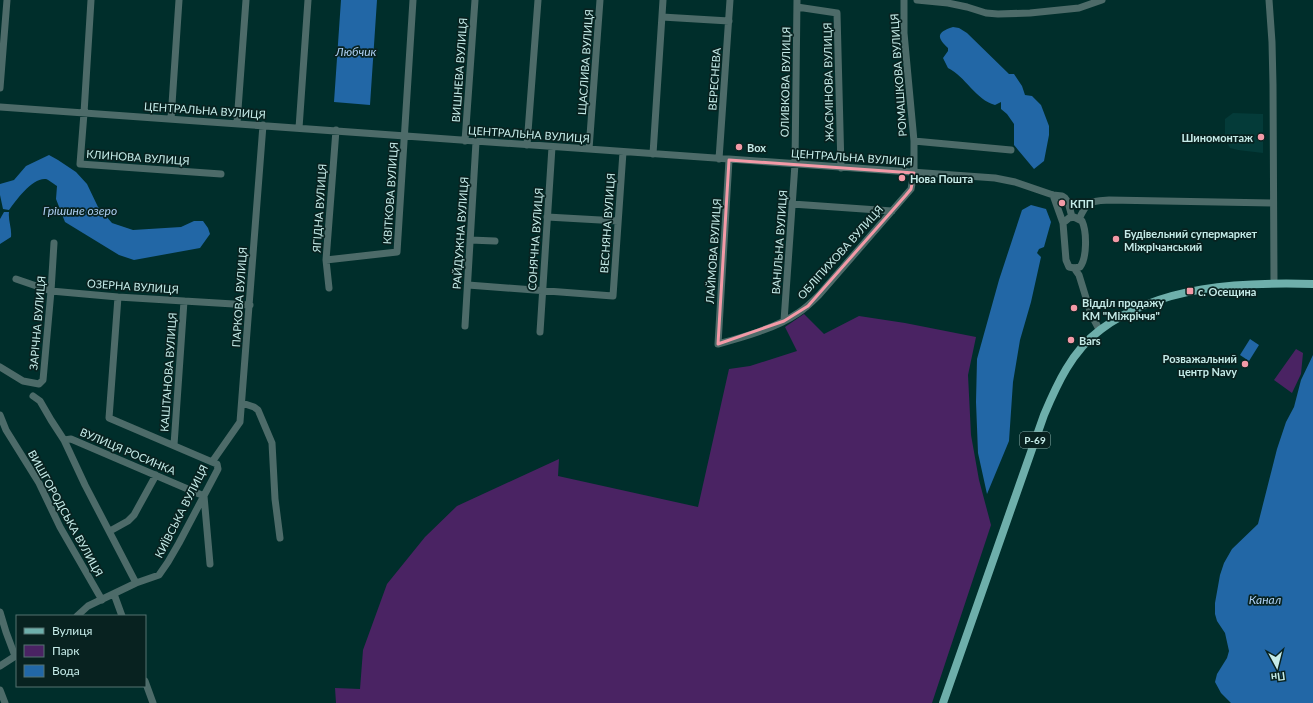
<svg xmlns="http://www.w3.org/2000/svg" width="1313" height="703" font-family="Lato,sans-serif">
<rect width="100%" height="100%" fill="#002e2b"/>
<path fill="#043b39" d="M1233 113 1263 114V153L1238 150 1230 148 1228 144 1225 134V119Z"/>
<path fill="#4a2363" d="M804 314 824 334 859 316 905 323 976 337 968 375 971 435 979 480 991 525 932 703H336L335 688 360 689 363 650 387 584 425 537 457 506 559 459 558 476 698 507 729 369 750 366 797 351 785 327Z
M1296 349 1303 353 1301 374 1292 393 1274 380Z"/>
<path fill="#2267a6" d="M341 0H377L370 105 334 102Z
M953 27 959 28 967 33 1009 74H1014L1022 86 1025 95 1032 96 1041 105 1049 126V135L1044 161 1034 169 1014 145V124L1007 114 1001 109V102L995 105C976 100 965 76 948 68L943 58 948 51V48C936 37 937 32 953 27Z
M49 155 58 160 76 172 87 184 98 207 112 223 133 230 181 227 194 221H203L208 228 210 234 200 248 134 260 119 255 65 222 56 199 57 186C54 184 49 180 46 179 33 177 16 200 9 210L3 209 0 195V184L14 180 26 166Z
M1031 205 1046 209 1051 222 1044 247 1039 249 1037 253 1041 257 1031 302 1020 340 1013 382 1009 441 987 494 978 453 976 402 977 359 999 280 1022 210Z
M4 212H9C8 221 12 228 11 237L0 244V219Z
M1250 339 1259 345 1249 361 1240 355Z
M1313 355V703H1231L1221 693 1215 682 1217 674 1227 658 1229 651 1225 633 1217 621 1215 614V603L1220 575 1224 563 1232 549 1258 524 1277 449 1286 422 1294 407 1301 380Z"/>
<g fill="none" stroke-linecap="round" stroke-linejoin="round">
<path stroke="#4d6b69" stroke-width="7" d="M91 0 84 113 80 164 221 174
M917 0 948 3 967 7 986 13 998 14 1030 13 1079 8 1102 0
M1269 0 1272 42 1273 85 1274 282
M797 7 837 13 841 168
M662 17 729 21
M0 88 7 0
M0 107 995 178 1015 182 1053 195 1062 196 1065 198 1068 202 1072 217
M171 119 179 0
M237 123 246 0
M299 128 308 0
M465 141 475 0
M914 141 1011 150
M527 145 538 0
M589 149 600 0
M653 154 663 0
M719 159 730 0
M729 160 718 344C744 337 776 328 798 313 806 308 813 301 819 295L911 189 914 173V141L904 33V0
M1053 195 1063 223
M792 204 892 211
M547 217 618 221
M1074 217 1082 221C1087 232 1087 258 1080 267L1074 268 1069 267 1066 260 1063 223 1069 218Z
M1079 219C1088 200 1090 201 1109 200L1273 203
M470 240 495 241
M326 260 397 252 413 0
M1074 268 1079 275 1091 314 1100 331
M16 279 51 291 118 297 250 305
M468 285 613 296 623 152
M329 288 326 260 336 130
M784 321 795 164 797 0
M465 326 476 142
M540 332 552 147
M0 367 23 381 39 384 43 380 51 291 54 243
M33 396 40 401 51 420 64 440 85 485 136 583
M242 403 254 407 258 410 272 443 275 499 280 538
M0 415 6 430 39 483 60 527 102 600
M64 440 71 439 204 496 210 564
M174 445 184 301
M212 462 240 422 263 125
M110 531 128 521 134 515 156 475
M114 594 122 616
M0 612 6 632 15 656
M77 616 88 606 136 583 159 575 168 562 179 543 218 469 217 464 212 462 109 418 118 297
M0 666 17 655
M145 681 153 703
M0 690 5 703"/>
<path stroke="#6eafab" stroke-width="8" d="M943 703 1044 415C1057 384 1072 351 1100 330 1160 285 1241 282 1313 284"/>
</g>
<path fill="none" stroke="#f39aa7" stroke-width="3" stroke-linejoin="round" d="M729 160 914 173 911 189 906 195 808 306 784 321 718 344Z"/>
<g fill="#f39aa7" stroke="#082220" stroke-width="1.5">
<circle cx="1261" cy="137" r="4"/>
<circle cx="739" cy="147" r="4"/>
<circle cx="902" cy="178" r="4"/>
<circle cx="1062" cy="203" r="4"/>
<circle cx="1116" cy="239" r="4"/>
<rect x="1186" y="287" width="8" height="8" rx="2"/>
<circle cx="1074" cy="308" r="4"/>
<circle cx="1071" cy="340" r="4"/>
<circle cx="1245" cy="364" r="4"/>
</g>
<g text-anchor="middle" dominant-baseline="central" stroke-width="3.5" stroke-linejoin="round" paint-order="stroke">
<rect fill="#082220" stroke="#8cafac" stroke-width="1" x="1020" y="432" width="30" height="16" rx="3"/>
<g font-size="10" font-weight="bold" fill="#c5ebe8">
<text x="1035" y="440">Р-69</text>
</g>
<g font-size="11" fill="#c5ebe8" stroke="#082220">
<text transform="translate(585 62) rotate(-86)">ЩАСЛИВА ВУЛИЦЯ</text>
<text transform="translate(459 70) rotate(-86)">ВИШНЕВА ВУЛИЦЯ</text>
<text transform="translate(898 75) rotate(-94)">РОМАШКОВА ВУЛИЦЯ</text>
<text transform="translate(714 79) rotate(-86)">ВЕРЕСНЕВА</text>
<text transform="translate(785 82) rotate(-89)">ОЛИВКОВА ВУЛИЦЯ</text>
<text transform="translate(828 82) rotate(-91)">ЖАСМІНОВА ВУЛИЦЯ</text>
<text transform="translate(205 110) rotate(4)">ЦЕНТРАЛЬНА ВУЛИЦЯ</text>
<text transform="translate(529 134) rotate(4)">ЦЕНТРАЛЬНА ВУЛИЦЯ</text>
<text transform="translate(138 157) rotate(4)">КЛИНОВА ВУЛИЦЯ</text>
<text transform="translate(852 157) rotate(4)">ЦЕНТРАЛЬНА ВУЛИЦЯ</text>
<text transform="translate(390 193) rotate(-86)">КВІТКОВА ВУЛИЦЯ</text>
<text transform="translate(319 208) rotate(-86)">ЯГІДНА ВУЛИЦЯ</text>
<text transform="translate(607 223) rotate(-86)">ВЕСНЯНА ВУЛИЦЯ</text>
<text transform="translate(460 233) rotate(-86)">РАЙДУЖНА ВУЛИЦЯ</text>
<text transform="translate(535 239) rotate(-86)">СОНЯЧНА ВУЛИЦЯ</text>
<text transform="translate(779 242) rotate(-86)">ВАНІЛЬНА ВУЛИЦЯ</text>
<text transform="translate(713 251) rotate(-86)">ЛАЙМОВА ВУЛИЦЯ</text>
<text transform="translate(840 252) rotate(-48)">ОБЛІПИХОВА ВУЛИЦЯ</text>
<text transform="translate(133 286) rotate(4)">ОЗЕРНА ВУЛИЦЯ</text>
<text transform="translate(239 297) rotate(-86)">ПАРКОВА ВУЛИЦЯ</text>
<text transform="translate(37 323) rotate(-85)">ЗАРІЧНА ВУЛИЦЯ</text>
<text transform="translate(168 372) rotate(-86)">КАШТАНОВА ВУЛИЦЯ</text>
<text transform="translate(128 451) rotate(23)">ВУЛИЦЯ РОСИНКА</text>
<text transform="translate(181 511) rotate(-63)">КИЇВСЬКА ВУЛИЦЯ</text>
<text transform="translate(66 513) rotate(61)">ВИШГОРОДСЬКА ВУЛИЦЯ</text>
</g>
<g font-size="11" font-weight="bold" fill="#c5ebe8" stroke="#082220" text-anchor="start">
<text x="1253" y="137" text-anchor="end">Шиномонтаж</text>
<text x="747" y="147">Box</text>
<text x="910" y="178">Нова Пошта</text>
<text x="1070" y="203">КПП</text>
<text x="1124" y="233">Будівельний супермаркет<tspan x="1124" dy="13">Міжрічанський</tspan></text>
<text x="1198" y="291">с. Осещина</text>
<text x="1082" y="302">Відділ продажу<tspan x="1082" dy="13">КМ "Міжріччя"</tspan></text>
<text x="1079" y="340">Bars</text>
<text x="1237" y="358" text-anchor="end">Розважальний<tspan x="1237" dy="13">центр Navy</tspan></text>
</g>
<g font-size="12" font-style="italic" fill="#adcef1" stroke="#082220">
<text x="356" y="51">Любчик</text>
<text x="80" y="210">Грішине озеро</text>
<text x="1265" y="599">Канал</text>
</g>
</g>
<rect x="16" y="615" width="130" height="72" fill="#082220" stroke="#547270"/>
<rect x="24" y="628" width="20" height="6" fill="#6eafab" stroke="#547270"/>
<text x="52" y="635" font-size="12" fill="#c5ebe8">Вулиця</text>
<rect x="24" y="645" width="20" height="12" fill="#4a2363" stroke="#547270"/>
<text x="52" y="655" font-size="12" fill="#c5ebe8">Парк</text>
<rect x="24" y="665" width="20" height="12" fill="#2267a6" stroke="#547270"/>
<text x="52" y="675" font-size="12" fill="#c5ebe8">Вода</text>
<g transform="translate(1277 667) rotate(173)" stroke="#082220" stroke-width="3" paint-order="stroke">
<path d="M0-3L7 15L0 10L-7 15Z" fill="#c5ebe8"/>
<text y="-6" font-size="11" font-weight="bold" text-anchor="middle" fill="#c5ebe8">Пн</text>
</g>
</svg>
